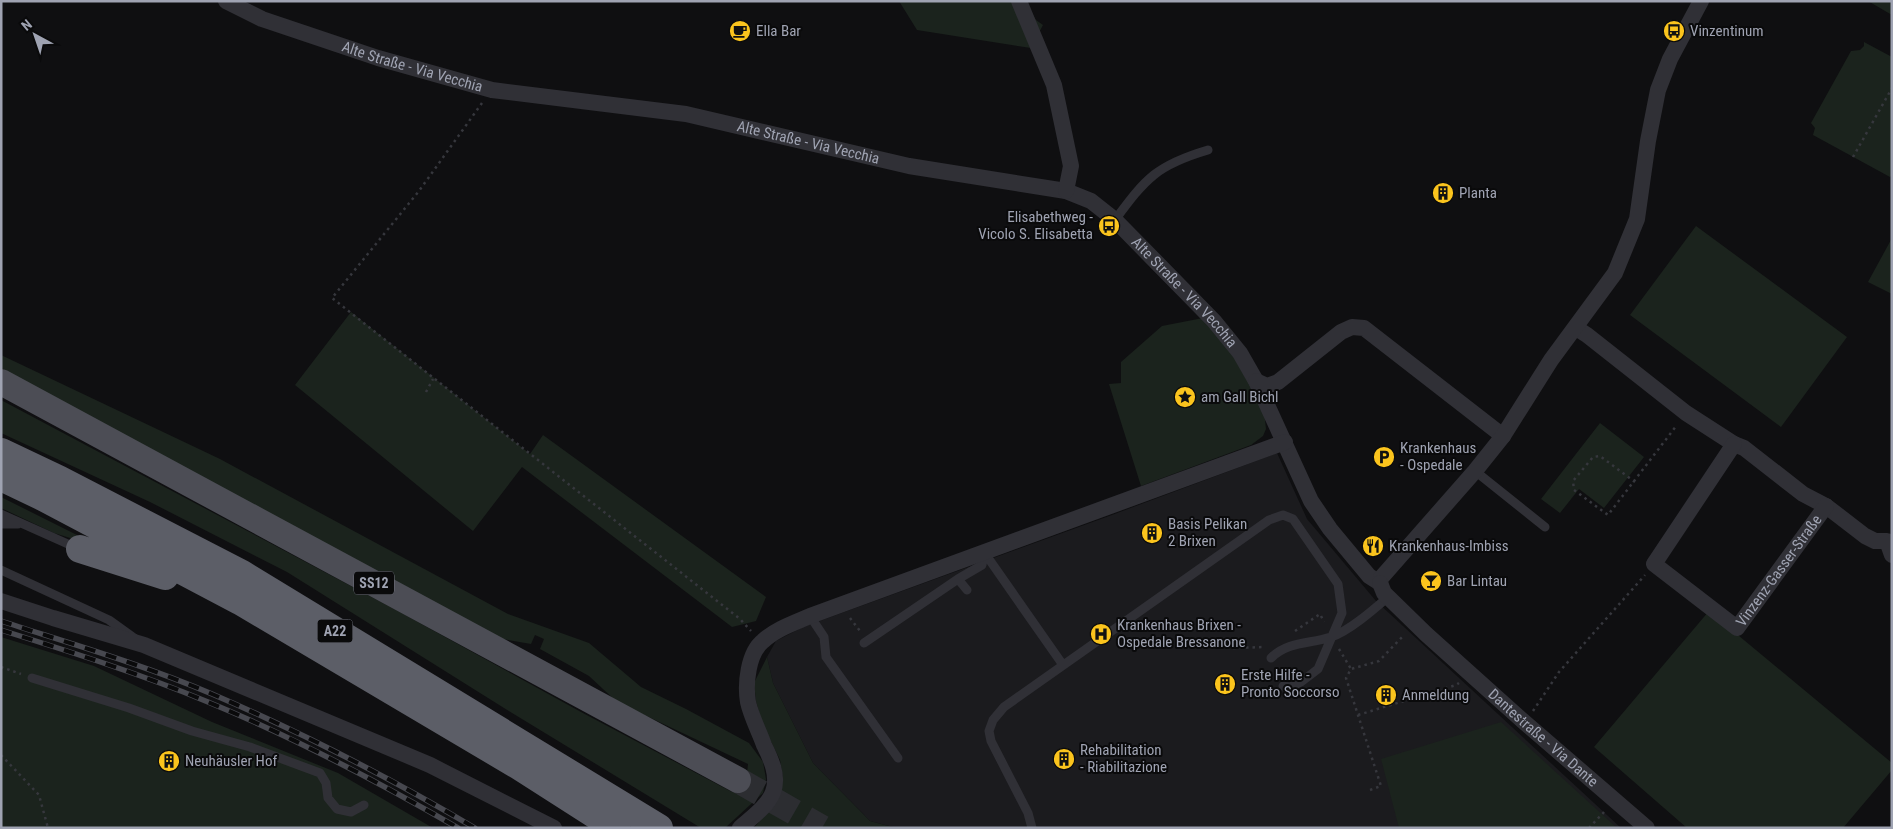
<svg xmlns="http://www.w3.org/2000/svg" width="1893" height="829" font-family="'Roboto Condensed',sans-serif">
<rect width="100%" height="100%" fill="#0f0f11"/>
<path fill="#1b1b1e" d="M1277 453 1307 519 1376 601 1621 828H896L870 821 813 763 773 683 767 657 776 641 803 627 1112 515Z"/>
<path fill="#1b231d" d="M899 1H1025L1036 20 1043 25 1031 48 917 30Z
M1868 1H1892V15Z
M1864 42 1892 57V175L1890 177 1813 135 1815 128 1811 123 1851 51 1860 50 1864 46Z
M1696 226 1847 337 1781 427 1630 315Z
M1892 238V294L1868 282Z
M351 312 530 454 543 435 766 597 756 621 732 627 522 467 473 531 295 385Z
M1203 318 1238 362 1264 411 1266 429 1263 436 1251 445 1141 486 1109 384 1121 383V362L1162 326Z
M1 355 220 459 508 614 589 643 641 687 686 709 749 743 763 762 766 779 763 793 725 828H701L504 708 287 572 150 502 1 433V400L396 610 581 712 732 792 746 783 748 764 617 702 589 676 540 649 544 639 535 635 531 644 497 638 113 431 1 368Z
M1600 423 1644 457 1604 508 1579 489 1560 513 1541 499Z
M1 497 85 539 83 542 54 533 1 508Z
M1709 611 1892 763V770L1843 828H1687L1594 747Z
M1 637 94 666 212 722 338 773 433 828H1Z
M767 657 773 683 813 763 870 821 896 828H754L775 803 783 777 780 760 762 723 756 701 754 683Z
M1501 722 1617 828H1399L1381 759Z"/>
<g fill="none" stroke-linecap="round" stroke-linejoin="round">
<path stroke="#2c2d31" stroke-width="26" stroke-dasharray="26 13" stroke-linecap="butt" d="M738 780 822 828"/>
<path stroke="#36373d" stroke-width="2.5" stroke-dasharray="2.5 4" stroke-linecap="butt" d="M482 103 419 191 332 298 740 619 751 631
M1853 157 1892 88
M426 392 433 379
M1635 482 1600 456 1593 457 1573 481 1574 490 1608 515 1677 425
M850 618 860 631
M1295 631 1320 614 1324 622
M1233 648 1265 647
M1339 649 1351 669
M1 667 21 674
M1533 711 1559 672 1645 575
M1358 715 1456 685 1459 683
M1 755 39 795 48 828
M1370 790 1381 786 1346 678 1351 669 1379 661 1404 635
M1589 828 1604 812"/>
<path stroke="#303036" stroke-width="9" d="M1115 220C1146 178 1157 165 1208 150
M1475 471 1545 527
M1 514 79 549
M1 524H18
M984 552 1063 665
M1 570 109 620 134 638
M958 579 967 590
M810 616 824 637 826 657 898 758
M864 643 958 579 982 565 984 552
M1271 658C1288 641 1310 644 1331 637 1349 631 1373 610 1388 597
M32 678 129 708 192 731 250 747 320 773 326 783 328 798 337 809 351 812 364 805
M1032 828 1028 813 991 741 989 731 993 720 1004 707 1269 520 1283 515 1293 519 1338 584 1342 613 1318 669 1301 682 1290 687 1283 686"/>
<g stroke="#303036" stroke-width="16">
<path id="s1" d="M226 1 262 19 378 58 492 90 686 114 909 166 1066 191 1091 201 1115 220 1214 321 1240 353 1256 381 1311 501 1330 529 1369 576 1380 583"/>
<path d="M1019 1 1054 85 1071 166 1066 191"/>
<path d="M1576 328 1587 335 1686 413 1734 444 1744 448 1803 494 1826 506 1865 536 1875 541H1887L1892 555"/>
<path d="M1256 381 1267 386 1278 382 1341 332 1352 327 1364 328 1503 436"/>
<path id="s2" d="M1734 444 1654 564 1737 628 1826 506"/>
<path d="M1380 583 1381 578 1475 471 1503 436 1551 360 1615 273 1637 219 1648 141 1658 90 1670 59 1701 1"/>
<path id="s3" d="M1380 583 1384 593 1426 634 1523 721 1647 828"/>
<path d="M1 601 53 618 144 645 430 765 554 828"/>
<path d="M740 828C751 818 768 806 773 792 779 776 771 759 764 745 759 731 751 716 748 702 745 684 748 653 763 641 776 629 794 623 810 616L1285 442"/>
</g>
<path stroke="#4c4d55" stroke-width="26" d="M1 382 738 780"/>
<path stroke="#5c5e67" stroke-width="28" d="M1 452 60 480 242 574 659 828
M1 477 45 498 240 601 519 766 616 828
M80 549 165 576"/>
<g stroke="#47484f" stroke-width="5.5">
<path id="rail" d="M1 621C72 644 144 665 212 694 303 733 390 778 475 828
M1 630C71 652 141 674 208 702 295 738 377 781 458 828"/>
</g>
<use href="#rail" stroke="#0a0a0b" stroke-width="4" stroke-dasharray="11" stroke-linecap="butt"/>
</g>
<defs>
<g id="cafe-disc" transform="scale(1.125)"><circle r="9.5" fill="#fbc41d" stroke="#0a0a0b"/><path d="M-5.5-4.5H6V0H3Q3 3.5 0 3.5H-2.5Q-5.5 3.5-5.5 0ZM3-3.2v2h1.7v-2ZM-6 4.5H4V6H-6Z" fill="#111"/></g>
<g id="bus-disc" transform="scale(1.125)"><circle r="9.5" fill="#fbc41d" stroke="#0a0a0b"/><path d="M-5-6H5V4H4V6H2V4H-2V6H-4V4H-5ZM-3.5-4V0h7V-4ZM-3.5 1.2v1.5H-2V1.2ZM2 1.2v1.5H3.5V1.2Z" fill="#111"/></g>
<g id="building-disc" transform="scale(1.125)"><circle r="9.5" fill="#fbc41d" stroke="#0a0a0b"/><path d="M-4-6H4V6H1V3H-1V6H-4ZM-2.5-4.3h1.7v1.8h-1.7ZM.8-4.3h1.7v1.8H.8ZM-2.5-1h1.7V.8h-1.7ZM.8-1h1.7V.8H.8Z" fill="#111"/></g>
<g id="sight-disc" transform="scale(1.125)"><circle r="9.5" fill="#fbc41d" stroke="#0a0a0b"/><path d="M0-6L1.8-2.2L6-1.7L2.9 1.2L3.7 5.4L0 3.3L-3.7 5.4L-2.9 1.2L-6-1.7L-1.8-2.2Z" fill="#111"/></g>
<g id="parking-disc" transform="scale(1.125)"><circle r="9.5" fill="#fbc41d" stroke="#0a0a0b"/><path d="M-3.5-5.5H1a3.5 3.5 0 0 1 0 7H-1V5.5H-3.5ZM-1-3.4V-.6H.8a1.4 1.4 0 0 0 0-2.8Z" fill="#111"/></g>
<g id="restaurant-disc" transform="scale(1.125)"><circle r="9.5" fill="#fbc41d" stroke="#0a0a0b"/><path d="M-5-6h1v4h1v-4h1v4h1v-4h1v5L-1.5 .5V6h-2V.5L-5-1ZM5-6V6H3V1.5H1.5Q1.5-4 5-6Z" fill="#111"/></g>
<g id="bar-disc" transform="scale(1.125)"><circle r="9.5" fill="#fbc41d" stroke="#0a0a0b"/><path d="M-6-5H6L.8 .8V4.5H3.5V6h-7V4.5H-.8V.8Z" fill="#111"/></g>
<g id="hospital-disc" transform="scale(1.125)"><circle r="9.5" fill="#fbc41d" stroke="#0a0a0b"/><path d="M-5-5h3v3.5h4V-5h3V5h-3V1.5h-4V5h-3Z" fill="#111"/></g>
</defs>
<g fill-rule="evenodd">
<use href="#cafe-disc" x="740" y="31"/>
<use href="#bus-disc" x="1674" y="31"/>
<use href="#building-disc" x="1443" y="193"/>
<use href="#bus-disc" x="1109" y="226"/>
<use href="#sight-disc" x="1185" y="397"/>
<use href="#parking-disc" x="1384" y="457"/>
<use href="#building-disc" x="1152" y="533"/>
<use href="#restaurant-disc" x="1373" y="546"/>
<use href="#bar-disc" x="1431" y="581"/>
<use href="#hospital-disc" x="1101" y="634"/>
<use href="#building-disc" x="1225" y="684"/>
<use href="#building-disc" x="1386" y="695"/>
<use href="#building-disc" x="1064" y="759"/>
<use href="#building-disc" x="169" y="761"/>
</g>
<g text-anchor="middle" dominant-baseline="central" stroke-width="4" stroke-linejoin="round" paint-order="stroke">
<g fill="#0a0a0b" stroke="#727580" stroke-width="1">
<rect x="354" y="571.5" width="40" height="23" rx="4"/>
<rect x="317.5" y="619.5" width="35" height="23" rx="4"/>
</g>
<g font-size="14" font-weight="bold" fill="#9fa3b2">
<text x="374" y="583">SS12</text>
<text x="335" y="631">A22</text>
</g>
<g font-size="15" fill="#9fa3b2" stroke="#0a0a0b" text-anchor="start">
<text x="756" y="31">Ella Bar</text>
<text x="1690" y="31">Vinzentinum</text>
<text x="1459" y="193">Planta</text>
<text x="1093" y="217" text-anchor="end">Elisabethweg -<tspan x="1093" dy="17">Vicolo S. Elisabetta</tspan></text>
<text x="1201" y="397">am Gall Bichl</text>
<text x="1400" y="448">Krankenhaus<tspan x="1400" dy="17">- Ospedale</tspan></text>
<text x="1168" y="524">Basis Pelikan<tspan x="1168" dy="17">2 Brixen</tspan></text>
<text x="1389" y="546">Krankenhaus-Imbiss</text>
<text x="1447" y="581">Bar Lintau</text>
<text x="1117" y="625">Krankenhaus Brixen -<tspan x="1117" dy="17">Ospedale Bressanone</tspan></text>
<text x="1241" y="675">Erste Hilfe -<tspan x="1241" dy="17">Pronto Soccorso</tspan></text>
<text x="1402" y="695">Anmeldung</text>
<text x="1080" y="750">Rehabilitation<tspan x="1080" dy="17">- Riabilitazione</tspan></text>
<text x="185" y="761">Neuhäusler Hof</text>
</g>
<g font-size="15" fill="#9fa3b2" stroke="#0a0a0b">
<text stroke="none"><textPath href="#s1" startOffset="198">Alte Straße - Via Vecchia</textPath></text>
<text stroke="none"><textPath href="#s1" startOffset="602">Alte Straße - Via Vecchia</textPath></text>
<text stroke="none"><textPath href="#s1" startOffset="1022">Alte Straße - Via Vecchia</textPath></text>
<text stroke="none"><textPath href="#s2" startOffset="320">Vinzenz-Gasser-Straße</textPath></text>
<text stroke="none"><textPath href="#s3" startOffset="226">Dantestraße - Via Dante</textPath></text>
</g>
</g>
<rect width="1893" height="829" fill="none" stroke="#9fa3b2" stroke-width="5"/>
<g transform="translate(35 35) rotate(320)" stroke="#0a0a0b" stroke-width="4" paint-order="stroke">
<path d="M0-4L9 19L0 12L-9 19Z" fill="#9fa3b2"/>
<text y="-8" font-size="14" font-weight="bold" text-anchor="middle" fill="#9fa3b2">N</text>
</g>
</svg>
